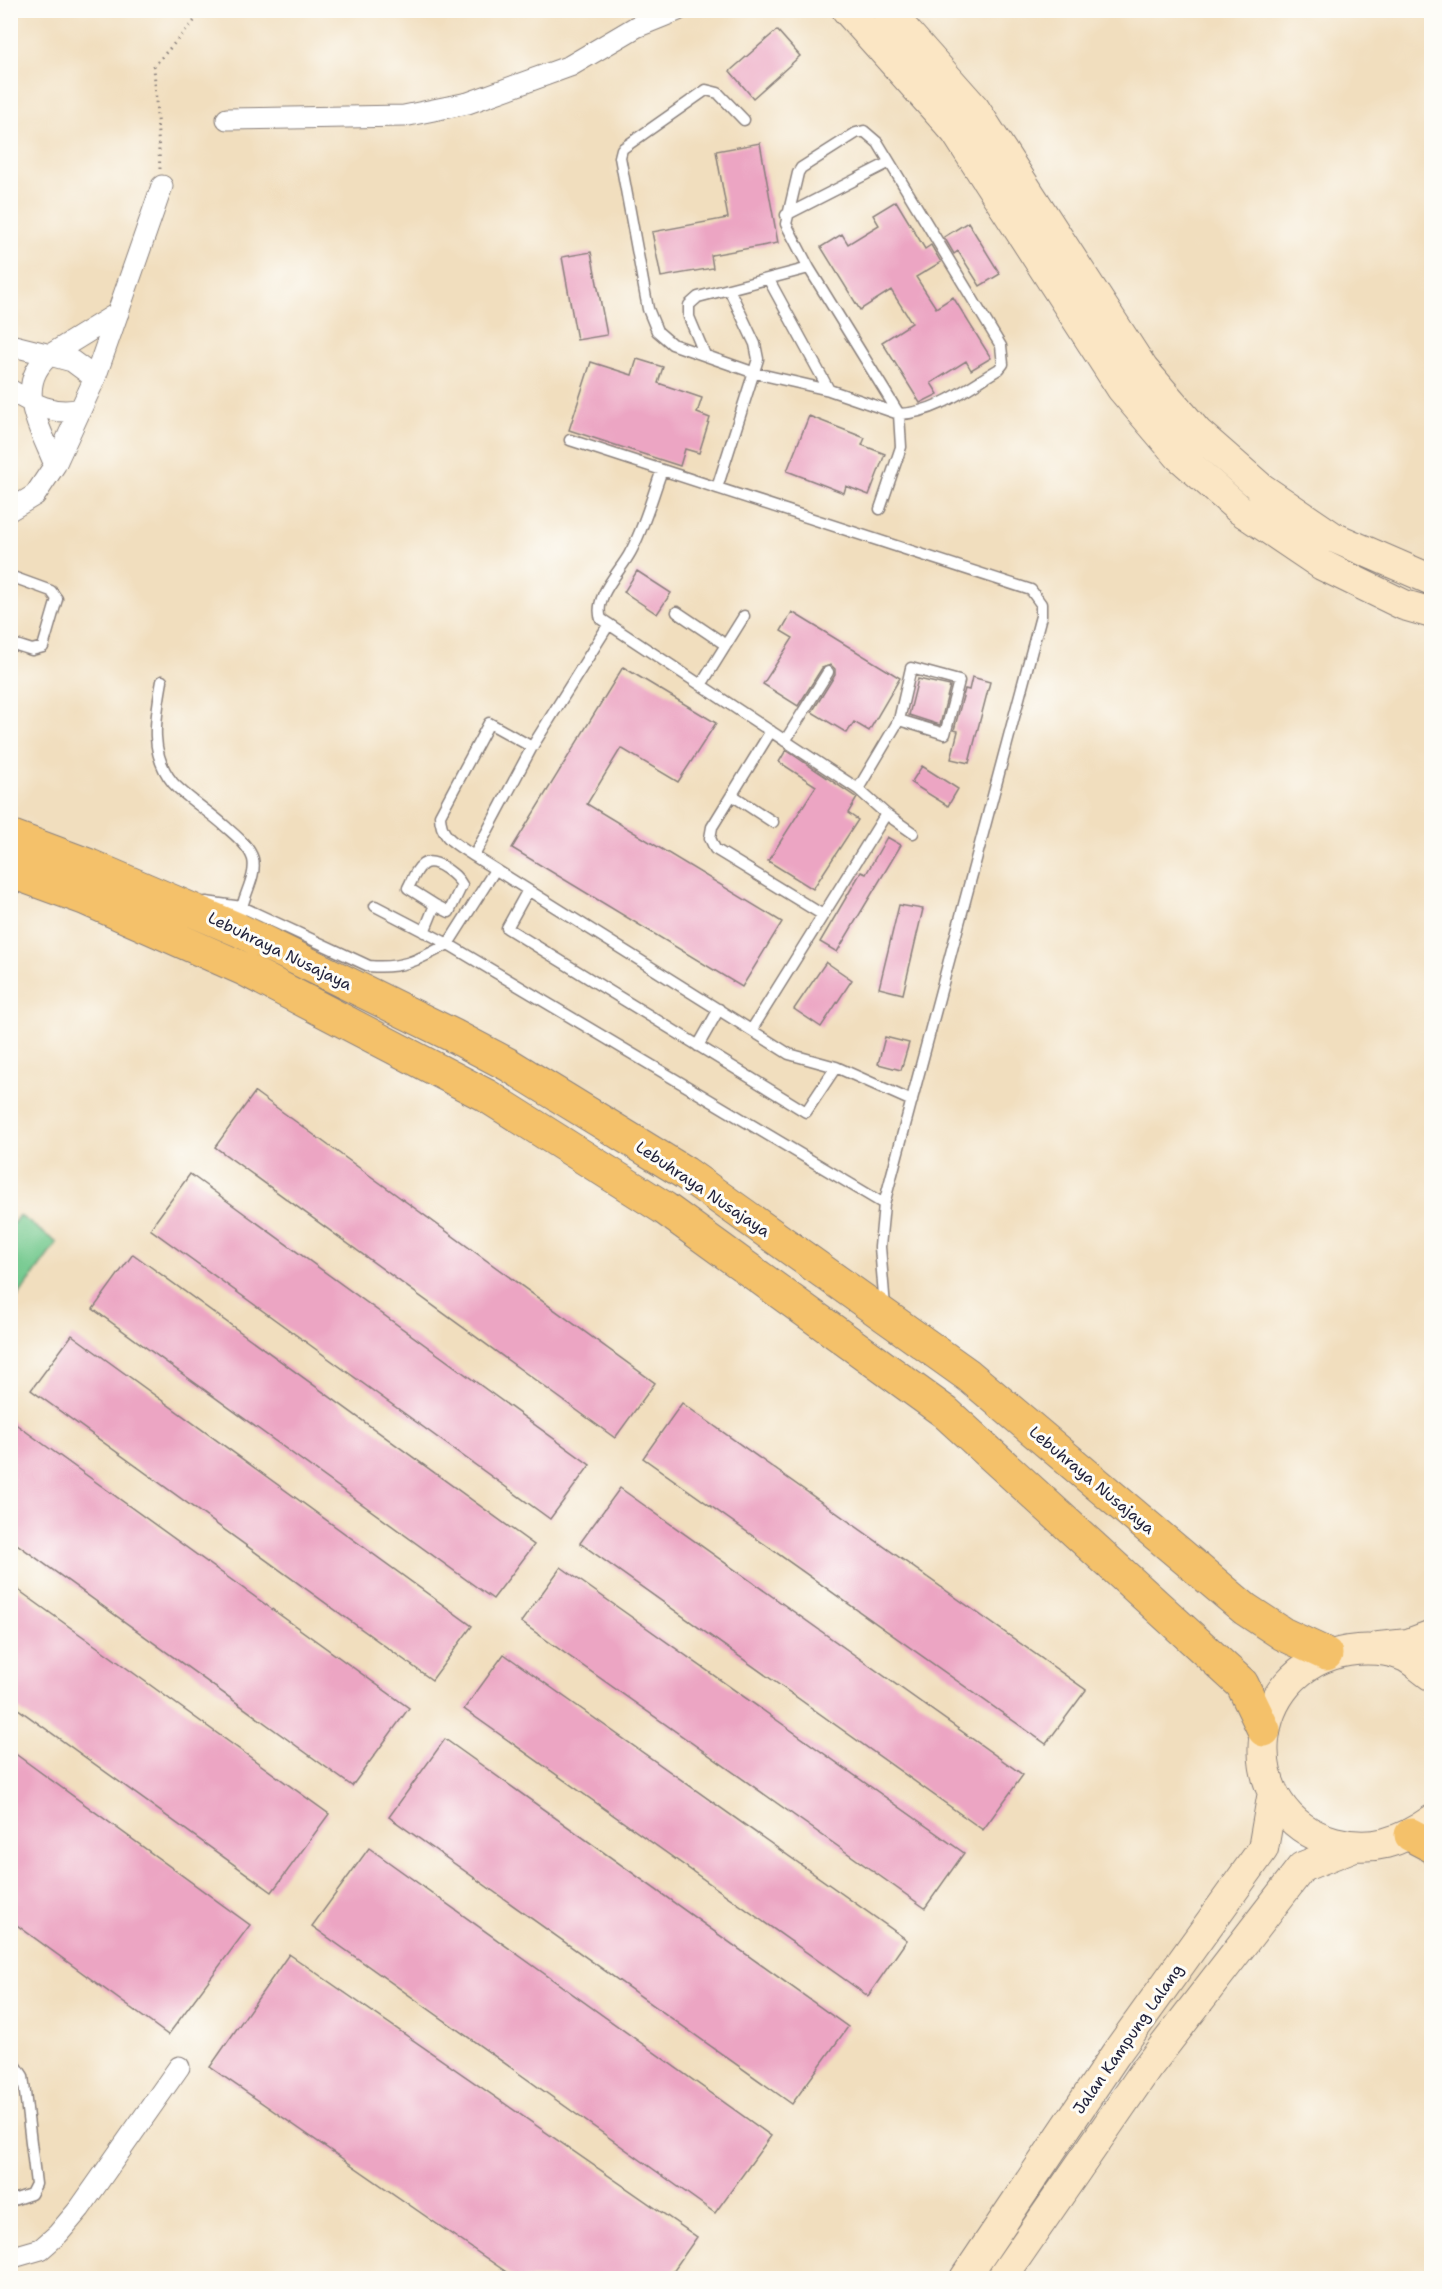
<svg xmlns="http://www.w3.org/2000/svg" width="1442" height="2289" font-family="'Shantell Sans',sans-serif">
<rect width="100%" height="100%" fill="#fdfcf7"/>
<filter id="ink" filterUnits="userSpaceOnUse"><feTurbulence type="fractalNoise" baseFrequency=".0167" numOctaves="2"/><feDisplacementMap in="SourceGraphic" scale="12" xChannelSelector="R" yChannelSelector="G"/><feConvolveMatrix kernelMatrix="1 2 1 2 8 2 1 2 1" color-interpolation-filters="sRGB"/></filter>
<filter id="wash" filterUnits="userSpaceOnUse"><feTurbulence type="fractalNoise" baseFrequency=".008" numOctaves="4" result="noise"/><feDisplacementMap in="SourceGraphic" scale="24" xChannelSelector="R" yChannelSelector="G"/><feGaussianBlur stdDeviation="1.35" result="paint"/><feColorMatrix in="noise" values="0 0 0 0 0 0 0 0 0 0 0 0 0 0 0 0 0 1.4 0 .05"/><feComposite in="paint" operator="in"/></filter>
<g filter="url(#wash)">
<rect width="100%" height="100%" fill="#f1debe"/>
<path fill="#73c98e" stroke="#4a7664" stroke-width="1.5" d="M19 1215 57 1243 11 1306V1227Z"/>
<g id="blocks">
<path fill="#eca5c3" d="M777 30 800 56 753 98 730 71Z
M760 143 778 243 711 255 713 268 661 277 652 232 728 218 716 151Z
M896 201 925 249 931 245 941 262 916 277 936 308 953 297 991 358 971 370 966 361 931 383 938 394 920 403 882 342 912 323 891 290 860 310 821 247 842 234 848 244 879 225 873 215Z
M968 222 1000 274 980 286 958 251 954 254 944 237Z
M591 252 607 335 577 340 562 257Z
M637 359 663 367 658 383 702 398 697 413 710 418 699 453 685 449 680 466 569 430 591 362 632 375Z
M809 416 865 438 862 445 885 454 869 495 846 486 844 493 787 471Z
M637 571 671 593 657 614 624 592Z
M792 612 900 678 869 731 854 722 847 733 812 712 835 675V669L831 665 822 668 798 706 763 684 793 638 781 631Z
M623 667 716 723 678 782 621 748 587 804 782 922 742 987 512 848Z
M972 677 990 682 969 763 951 759 958 731 954 730 965 689 969 690Z
M918 679 950 686 940 725 909 715Z
M786 750 857 798 848 813 858 820 813 889 768 861 816 786 779 762Z
M922 766 958 789 948 806 911 783Z
M887 837 901 845 837 952 820 942 861 872 866 874Z
M899 905 923 909 903 994 879 988Z
M826 962 852 980 821 1027 794 1009Z
M885 1037 909 1043 901 1070 878 1064Z
M255 1092 655 1383 615 1438 215 1147Z
M190 1174 590 1465 550 1519 150 1229Z
M133 1254 534 1545 493 1599 93 1309Z
M72 1335 472 1626 432 1680 31 1390Z
M682 1403 1086 1690 1046 1744 643 1458Z
M10 1420 409 1708 352 1786 10 1539Z
M620 1488 1023 1775 983 1830 580 1543Z
M561 1567 964 1853 925 1908 521 1622Z
M10 1584 329 1814 272 1892 10 1703Z
M504 1654 907 1940 868 1996 464 1709Z
M445 1739 848 2027 792 2104 389 1817Z
M10 1750 250 1925 168 2035 10 1920Z
M369 1848 771 2136 715 2213 312 1926Z
M289 1954 697 2237 668 2278H515L210 2067Z"/>
</g>
</g>
<g filter="url(#ink)">
<use href="#blocks" fill-opacity="0" stroke="#8a807c" stroke-width="1.5"/>
<g fill="none" stroke-linecap="round" stroke-linejoin="round">
<g stroke="#8a807c" stroke-width="13">
<path id="lane" d="M744 120 718 93 706 90 622 149 620 157 648 309 657 331 672 344 755 373 829 390 899 414 901 447 880 509
M786 215 888 163
M769 280 829 390
M705 355 689 317V305L698 297 809 268 899 414C936 413 967 388 999 369L1003 364 1001 346 878 143 864 131 856 133 801 168 798 173 786 224 809 268
M570 440 1031 590 1041 604V616L884 1204
M662 470C652 497 644 528 630 553 620 572 593 597 601 619L858 789 886 814 913 833
M717 488 758 359 755 344 729 289
M10 576 51 591 57 599 43 647 32 650 10 643
M677 612 726 645
M609 624 532 747 474 856 789 1054 836 1067 912 1101
M162 681C156 716 148 753 173 783 188 799 210 812 226 827 236 836 249 846 253 859 257 876 243 896 241 912
M701 685 744 616
M771 731 712 827 710 838 715 849 823 915
M785 741 828 672
M858 789 899 720 911 668 959 681 945 734 899 720
M732 795 773 822
M474 856C456 844 440 838 440 815L489 723 532 747
M528 890 507 928 806 1112 836 1067
M206 902 242 907 369 966C403 969 418 960 448 944L884 1204 880 1247 885 1307
M375 906 448 944 495 870
M424 932 435 905 408 888C417 870 422 853 445 868 452 873 458 877 462 885L449 912 435 905
M752 1029 886 814
M698 1046 719 1009
M10 2067H17L23 2076 36 2184 31 2194 10 2201"/>
</g>
<g stroke="#8a807c" stroke-width="23">
<path id="street" d="M227 119 404 116 468 103 570 66 636 27 678 10
M10 345 50 355 118 313
M10 390C33 404 54 416 80 409
M55 465C41 429 12 385 50 355L72 361 95 378
M10 510 35 495 55 465 95 378 162 186
M10 2258 41 2249 58 2234 80 2208 179 2067"/>
</g>
<g stroke="#8a807c" stroke-width="32">
<path id="secondary" d="M847 10 956 132 1122 389 1179 456 1239 509 1322 565 1404 605 1432 613
M887 10 974 108 1143 369 1197 432 1261 488 1333 537 1432 580
M1379 1647 1408 1644 1432 1635
M1432 1676C1423 1670 1415 1662 1406 1657 1389 1649 1366 1648 1348 1651 1243 1668 1233 1814 1334 1842 1372 1852 1401 1842 1432 1820
M965 2278 1117 2052 1263 1849 1273 1792
M1002 2278 1147 2068 1302 1867 1352 1847"/>
</g>
<g stroke="#8a807c" stroke-width="35">
<path id="primary" d="M10 836 90 866 239 930 454 1036 509 1065 685 1173 968 1375 1245 1609 1283 1634 1326 1654
M10 871 84 898 244 969 487 1096 664 1208 945 1412 1242 1684 1264 1730"/>
</g>
<g stroke="#8a807c" stroke-width="35">
<path id="highway" d="M1411 1835 1432 1846"/>
</g>
<path stroke="#8a807c" stroke-width="3" stroke-dasharray="1.5 4.5" stroke-linecap="butt" d="M160 169 154 66 204 10"/>
<use href="#lane" stroke="#fff" stroke-width="10"/>
<use href="#street" stroke="#fff" stroke-width="21"/>
<use href="#secondary" stroke="#fbe6c4" stroke-width="30"/>
<use href="#primary" stroke="#f4c16b" stroke-width="33"/>
<use href="#highway" stroke="#f4c16b" stroke-width="33"/>
</g>
</g>
<g text-anchor="middle" dominant-baseline="central" stroke-width="6" stroke-linejoin="round" paint-order="stroke">
<g font-size="16" fill="#22223b" stroke="#fdfcf7">
<text transform="translate(280 951) rotate(26)">Lebuhraya Nusajaya</text>
<text transform="translate(703 1189) rotate(34)">Lebuhraya Nusajaya</text>
<text transform="translate(1092 1480) rotate(40)">Lebuhraya Nusajaya</text>
<text transform="translate(1128 2039) rotate(-55)">Jalan Kampung Lalang</text>
</g>
</g>
<rect width="1442" height="2289" fill="none" stroke="#fdfcf7" stroke-width="36"/>
</svg>
